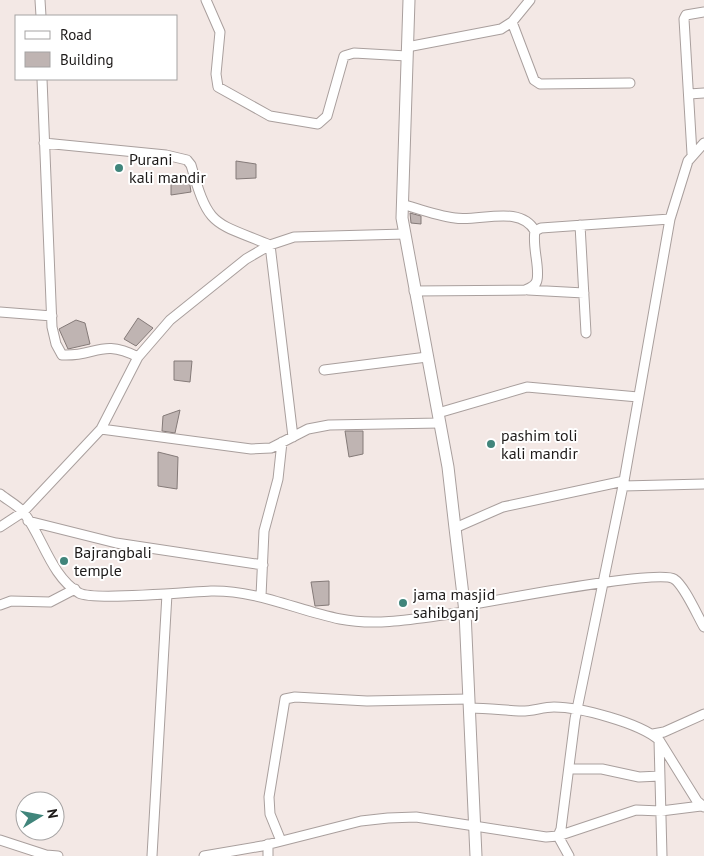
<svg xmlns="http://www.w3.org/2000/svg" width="704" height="856" font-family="'PT Sans',sans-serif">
<rect width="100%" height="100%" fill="#f3e8e5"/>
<path fill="#bfb4b2" stroke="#847a78" d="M236 161 256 164V178L236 179Z
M189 179 191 192 171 195V182Z
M410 213 421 216V224L411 223Z
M138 318 153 328 136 346 124 339Z
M76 320 85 323 90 344 68 349 59 329Z
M174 361H192L190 382 174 380Z
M180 410 175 433 162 431 163 416Z
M345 431H363V454L349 457Z
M158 452 178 457 177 489 158 486Z
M329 581V605L315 606 311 582Z"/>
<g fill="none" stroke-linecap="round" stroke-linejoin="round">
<g stroke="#a99f9d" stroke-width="11">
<path id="minor" d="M40 0 41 16
M206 0 220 32 216 74 218 87 270 116 318 124 327 116 344 56 354 53 407 56
M512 22 534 80 540 84 630 83
M407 47 501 29 512 22 530 0
M42 79 52 327 56 344 62 355C96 357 101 338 138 357
M689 94 704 93
M44 143 166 155 187 160 191 165C209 228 212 221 270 245L293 437
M692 154 684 19 686 15 704 12
M402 204C419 209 437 216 455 218 479 222 520 204 535 231
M580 225 586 333
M528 290 584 293
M414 291 525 290C530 288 536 286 537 280 540 267 532 247 535 231L541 228 670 219
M0 312 52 316
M324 370 427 357
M438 413 527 387 638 397
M101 429 251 449 271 448 308 429 329 425 440 423
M623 486 704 484
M0 494C7 500 18 505 24 513 43 538 51 576 79 593 93 601 189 592 211 591 257 590 296 610 340 619 381 627 424 617 465 612
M28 521 116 543 263 565
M0 527 23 512 101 429 138 357 170 320 246 259 270 245 294 237 405 234
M455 528 503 507 624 481
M261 596 264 531 278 479 282 442
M0 605 11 601 50 602 75 589
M464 606C493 601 659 569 674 579 684 585 697 615 704 627
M469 708C486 708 502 710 519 711 531 712 542 707 554 707 580 707 640 723 659 740L697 801 704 807
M653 734 664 732 704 714
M659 740 662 856
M569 769H602L639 777 660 776
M0 840 46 855 58 856
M281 841 270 814 269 797 285 699 295 697 367 701 469 699
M268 844V856
M152 856 167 594
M204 856 262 846 361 821 388 818 416 817 546 837 558 836 561 829 575 719 624 481 670 219 688 161 704 143
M569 856 558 836 636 810 661 811 701 806"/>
</g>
<g stroke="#a99f9d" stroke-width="13">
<path id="major" d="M409 0 402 218 448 467 455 528 465 612 476 856"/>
</g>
<use href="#minor" stroke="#fff" stroke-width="9"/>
<use href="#major" stroke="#fff" stroke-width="11"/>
</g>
<g fill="#40857b" stroke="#fff" stroke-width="2">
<circle cx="119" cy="168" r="5"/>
<circle cx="491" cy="444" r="5"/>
<circle cx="64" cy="561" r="5"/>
<circle cx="403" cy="603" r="5"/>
</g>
<g text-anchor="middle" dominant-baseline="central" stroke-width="4" stroke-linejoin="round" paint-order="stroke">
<g font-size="16" fill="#1d1a19" stroke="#fff" text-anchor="start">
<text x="129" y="159">Purani<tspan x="129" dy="18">kali mandir</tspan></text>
<text x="501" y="435">pashim toli<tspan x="501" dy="18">kali mandir</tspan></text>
<text x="74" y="552">Bajrangbali<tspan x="74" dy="18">temple</tspan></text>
<text x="413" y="594">jama masjid<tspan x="413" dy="18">sahibganj</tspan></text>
</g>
</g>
<rect x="15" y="15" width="162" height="65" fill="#ffffff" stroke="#a5a3a3"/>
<rect x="25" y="31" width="25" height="8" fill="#ffffff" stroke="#a5a3a3"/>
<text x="60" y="40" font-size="15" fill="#1d1a19">Road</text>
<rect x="25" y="52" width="25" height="15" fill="#bfb4b2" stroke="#a5a3a3"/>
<text x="60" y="65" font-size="15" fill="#1d1a19">Building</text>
<g transform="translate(40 816) rotate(80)"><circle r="24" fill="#ffffff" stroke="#a5a3a3"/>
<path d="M0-4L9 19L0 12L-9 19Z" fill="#40857b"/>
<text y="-8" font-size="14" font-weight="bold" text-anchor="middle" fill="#1d1a19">N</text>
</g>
</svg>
